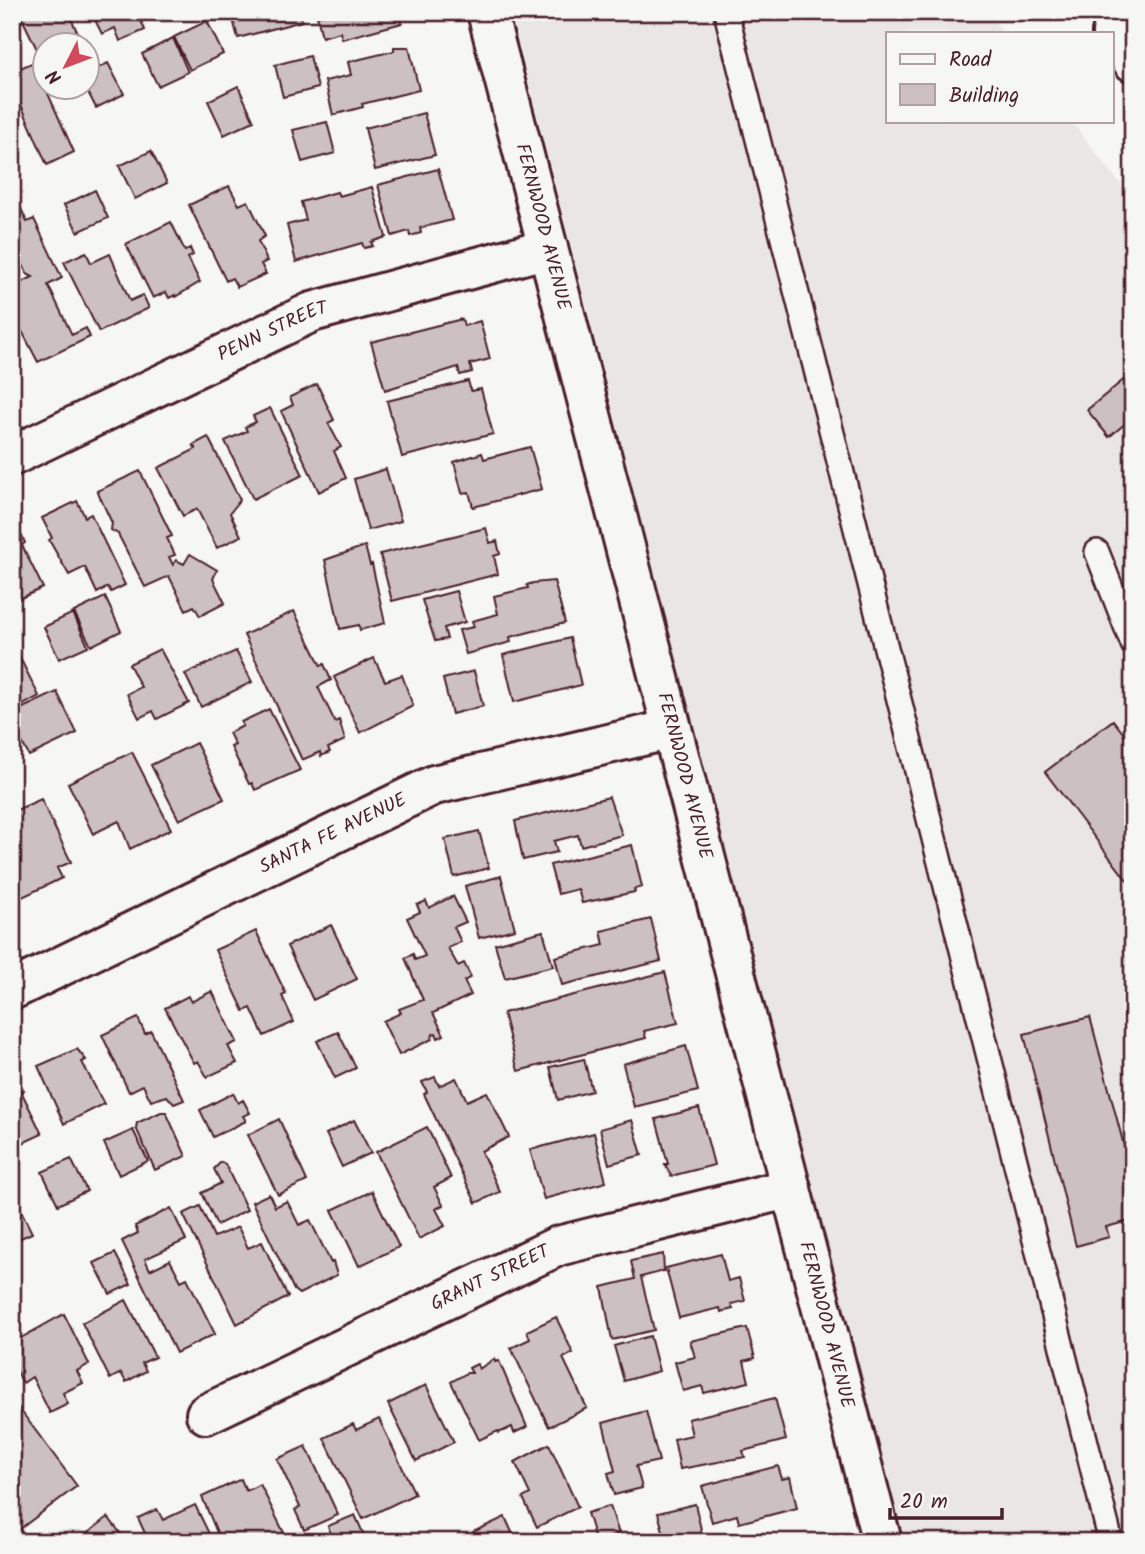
<svg xmlns="http://www.w3.org/2000/svg" width="1145" height="1554" font-family="Kalam,sans-serif">
<rect width="100%" height="100%" fill="#f6f6f2"/>
<filter id="ink" filterUnits="userSpaceOnUse"><feTurbulence type="fractalNoise" baseFrequency=".0143" numOctaves="2"/><feDisplacementMap in="SourceGraphic" scale="14" xChannelSelector="R" yChannelSelector="G"/><feConvolveMatrix kernelMatrix="1 2 1 2 8 2 1 2 1" color-interpolation-filters="sRGB"/></filter>
<g filter="url(#ink)">
<path fill="#e9e6e3" d="M511 12H987L1003 33H888V121H1071L1133 200V1542H904Z"/>
<path fill="#ccc1c0" stroke="#4a1f2b" stroke-width="2" d="M19 12H68L80 38 77 39 80 46H46V68Z
M91 12H145L139 16 145 30 120 41 115 28 102 34Z
M231 12H299L302 21 238 38Z
M330 12H399L402 23 342 39 340 32 322 37 317 16Z
M207 21 223 54 190 70 174 37Z
M173 38 188 72 158 86 142 54Z
M394 47H409L419 90 362 104 363 107 333 115 325 81 351 75 348 62 394 51Z
M12 56 18 69 34 62 74 152 47 165 12 84Z
M310 56 318 88 283 97 275 65Z
M108 63 124 94 96 108 86 88 88 73Z
M238 86 254 121 224 135 208 101Z
M424 113 435 155 375 170 365 128Z
M327 122 335 153 302 162 293 130Z
M151 151 167 183 135 199 119 166Z
M438 169 452 220 420 228 421 233 410 236 409 231 392 236 378 185Z
M229 186 239 205 248 201 265 236 258 241 267 261 261 264 266 274 237 287 232 278 226 281 189 205Z
M372 187 386 237 371 242 373 246 364 248 362 243 296 262 287 225 306 220 301 202 337 192 339 196Z
M95 190 108 218 78 232 64 205Z
M13 191 27 222 34 219 62 278 48 285 72 335 86 328 90 337 38 362 12 312V287L33 277 27 274 21 260 16 262 12 254Z
M171 222 185 251 190 248 193 255 188 258 200 282 175 297V295L169 298 166 292 153 298 126 244Z
M86 252 91 263 110 254 130 301 143 295 149 308 99 332 64 262Z
M462 319 464 326 480 321 490 359 470 364 472 372 460 375 458 367 385 390 371 342Z
M1133 372V428L1127 422 1109 437 1087 410Z
M468 381 471 391 481 389 493 434 402 457 387 401Z
M317 384 334 420 328 423 341 447 334 451 346 478 319 492 281 411 293 405 290 397Z
M270 408 303 475 253 499 225 441 247 431 245 427 256 422 253 416Z
M208 437 240 500 230 513 241 536 217 548 197 509 183 516 158 468 196 449 193 445Z
M530 447 542 489 473 507 469 492 462 493 454 462 482 453 484 459Z
M386 469 401 521 368 530 354 479Z
M140 471 172 536 167 538 175 555 169 557 173 565 176 560 184 564 190 554 217 570 213 579 225 603 200 616 194 606 186 610 169 576 145 587 118 534 111 530 112 523 97 491Z
M77 501 85 517 91 514 125 585 111 592 108 587 97 593 85 567 69 575 49 540 52 538 42 518Z
M486 528 490 543 497 541 500 554 494 556 498 574 392 601 380 554Z
M16 531 19 538 22 536 25 543 22 545 43 588 12 602V533Z
M365 546 370 565 372 564 385 623 360 630 359 625 340 629 325 560Z
M554 581 565 623 510 637 511 642 466 654 459 630 474 627 472 621 498 614 494 596 528 588 527 585 533 583Z
M456 591 465 622 444 628 447 639 435 641 422 600Z
M105 597 121 631 91 646 74 612Z
M294 611 321 666 324 664 331 680 318 687 335 722 339 720 345 740 328 748 330 752 321 756 320 752 302 760 244 635Z
M73 613 88 646 59 659 44 627Z
M570 638 581 685 514 702 503 655Z
M12 642 39 696 12 711Z
M160 649 189 703 157 719 153 711 139 718 127 694 141 687 129 664Z
M236 651 252 682 201 707 185 674Z
M374 658 385 681 402 675 413 706 360 733 334 677Z
M474 671 483 706 452 714 443 679Z
M57 692 77 733 29 756 12 723V713Z
M269 709 300 770 255 790 252 783 249 784 231 747 235 745 229 733 243 726 241 722Z
M1113 720 1133 746V888L1045 772Z
M196 743 224 799 179 820 151 765Z
M132 752 171 829 130 849 119 821 93 834 68 783Z
M609 797 622 835 581 846 578 835 554 841 557 852 523 860 515 821Z
M41 799 71 862 57 868 62 878 12 902V812Z
M479 831 489 868 454 877 445 839Z
M632 845 642 887 634 889 635 892 582 903 578 889 558 894 550 865Z
M501 876 515 929 479 938 465 886Z
M453 896 466 922 454 927 461 942 448 948 458 966 464 963 471 977 464 981 471 995 433 1013 444 1035 438 1038 436 1033 433 1034 432 1039 399 1055 383 1021 401 1013 399 1009 423 1000 405 958 413 954 415 960 425 956 407 918 420 912 417 905 426 901 429 908Z
M651 919 661 961 562 985 555 957 604 945 601 931Z
M331 925 357 979 313 1000 287 946Z
M256 931 286 994 282 996 294 1022 264 1036 251 1008 244 1011 215 950Z
M543 931 553 966 505 978 495 944Z
M665 972 678 1023 644 1031 646 1038 518 1071 503 1013Z
M212 991 237 1042 228 1046 237 1063 207 1077 198 1061 194 1063 165 1008 188 996 191 1002Z
M1090 1017 1133 1180V1220L1106 1227 1109 1237 1076 1246 1024 1034Z
M138 1018 145 1034 151 1031 184 1100 174 1104 167 1096 151 1101 143 1085 129 1092 102 1035Z
M338 1032 356 1068 335 1078 317 1041Z
M686 1046 698 1091 634 1107 623 1064Z
M77 1049 86 1060 82 1062 104 1104 64 1124 38 1066Z
M584 1059 592 1091 558 1100 550 1067Z
M15 1077 24 1090 21 1091 42 1134 12 1148V1079Z
M435 1077 439 1086 456 1078 467 1101 487 1092 509 1137 481 1151 500 1192 476 1203 424 1094 427 1092 422 1082Z
M233 1093 238 1103 243 1100 250 1113 243 1116 246 1121 213 1137 200 1110Z
M699 1108 714 1165 671 1176 665 1164H668L656 1119Z
M161 1112H166L186 1156 155 1170 136 1128 137 1123Z
M279 1119 307 1181 278 1195 248 1135Z
M354 1120 371 1153 342 1167 326 1134Z
M632 1120 642 1155 609 1164 600 1129Z
M427 1127 451 1178 434 1187 443 1205 436 1209 445 1226 419 1239 376 1152Z
M133 1130 148 1161 119 1175 104 1143Z
M594 1133 606 1182 544 1199 530 1150Z
M71 1159 87 1191 58 1205 42 1172Z
M221 1162 225 1164 247 1210 217 1225 202 1193 221 1183 214 1169Z
M372 1191 399 1247 359 1266 332 1210Z
M12 1192 32 1233 12 1242Z
M269 1194 275 1207 287 1201 299 1225 310 1220 331 1263 333 1262 337 1275 299 1294 294 1290 252 1202Z
M200 1206 214 1237 238 1227 248 1248 262 1242 288 1297 237 1324 183 1214Z
M171 1208 186 1240 145 1259 150 1270 170 1260 181 1281 187 1278 215 1334 176 1353 122 1241 138 1233 135 1226Z
M115 1253 131 1284 110 1294 94 1263Z
M663 1254 664 1271 641 1277 654 1330 612 1340 602 1287 635 1279 631 1261Z
M721 1254 728 1281 739 1278 745 1301 731 1304 733 1309 721 1312 720 1308 679 1318 666 1268Z
M126 1300 155 1357 142 1363 146 1371 126 1382 121 1373 110 1379 82 1323Z
M64 1314 89 1364 77 1371 83 1383 63 1393 68 1404 50 1413 32 1377 23 1383 12 1362V1343Z
M556 1317 573 1353 563 1358 587 1408 549 1427 511 1348 530 1339 527 1331Z
M747 1328 755 1358 744 1361 749 1382 704 1393 702 1386 683 1391 675 1362 695 1357 690 1341Z
M650 1336 659 1371 624 1381 614 1346Z
M494 1359 495 1362 499 1361 527 1427 514 1433 512 1427 499 1433 498 1431 479 1440 451 1382 467 1373H472L469 1368 477 1364 479 1369Z
M426 1385 454 1442 416 1461 388 1404Z
M775 1398 786 1440 743 1451 745 1457 680 1469 674 1439 692 1435 688 1419Z
M12 1399 77 1486 12 1535Z
M646 1411 659 1461 636 1466 642 1488 614 1495 608 1473 615 1471 603 1423Z
M379 1419 415 1494 363 1519 324 1438 353 1424 356 1430Z
M549 1444 578 1507 537 1527 523 1498 530 1494 515 1462Z
M306 1446 338 1515 304 1530 295 1510 300 1507 277 1459Z
M778 1466 782 1479 790 1477 797 1508 739 1523 737 1515 712 1522 702 1486Z
M241 1479 246 1491 260 1484 285 1535 280 1537 282 1542H221L202 1497Z
M695 1504 704 1542H666L658 1513Z
M195 1505 213 1542H149L138 1518 157 1509 163 1520Z
M610 1506 619 1534 596 1542 587 1513Z
M355 1515 367 1542H334L328 1526Z
M108 1517 127 1542H80L79 1540Z
M505 1517 516 1541 477 1542 473 1532Z"/>
<g fill="none" stroke-linecap="round" stroke-linejoin="round">
<g stroke="#4a1f2b" stroke-width="28">
<path id="service" d="M726 12 1111 1542
M1097 552 1133 644"/>
</g>
<g stroke="#4a1f2b" stroke-width="44">
<g id="minor">
<path id="s1" d="M12 456 312 312 548 248"/>
<path id="s2" d="M206 1414 558 1246 791 1188"/>
</g>
</g>
<g stroke="#4a1f2b" stroke-width="44">
<g id="tertiary">
<path id="s3" d="M487 12 882 1542"/>
<path id="s4" d="M12 990 434 785 672 729"/>
</g>
</g>
<g stroke="#4a1f2b" stroke-width="44">
<path id="primary" d="M1112 33 1133 62"/>
</g>
<use href="#service" stroke="#f6f6f2" stroke-width="23"/>
<use href="#minor" stroke="#f6f6f2" stroke-width="38"/>
<use href="#tertiary" stroke="#f6f6f2" stroke-width="38"/>
<use href="#primary" stroke="#f6f6f2" stroke-width="38"/>
</g>
</g>
<g text-anchor="middle" dominant-baseline="central" stroke-width="5" stroke-linejoin="round" paint-order="stroke">
<g font-size="19" fill="#4a1f2b" stroke="#f6f6f2">
<text stroke="none"><textPath href="#s3" startOffset="222">FERNWOOD AVENUE</textPath></text>
<text stroke="none"><textPath href="#s1" startOffset="289">PENN STREET</textPath></text>
<text stroke="none"><textPath href="#s3" startOffset="789">FERNWOOD AVENUE</textPath></text>
<text stroke="none"><textPath href="#s4" startOffset="357">SANTA FE AVENUE</textPath></text>
<text stroke="none"><textPath href="#s2" startOffset="315">GRANT STREET</textPath></text>
<text stroke="none"><textPath href="#s3" startOffset="1356">FERNWOOD AVENUE</textPath></text>
</g>
</g>
<rect width="1145" height="1554" fill="none" stroke="#f6f6f2" stroke-width="42"/>
<rect x="21" y="21" width="1103" height="1512" fill="none" stroke="#4a1f2b" stroke-width="2.5" filter="url(#ink)"/>
<rect x="886" y="32" width="228" height="91" fill="#f6f6f2" stroke="#b1a0a2" stroke-width="2"/>
<rect x="900" y="54" width="35" height="10" fill="#f6f6f2" stroke="#b1a0a2" stroke-width="2"/>
<text x="949" y="66" font-size="21" fill="#4a1f2b">Road</text>
<rect x="900" y="84" width="35" height="21" fill="#ccc1c0" stroke="#b1a0a2" stroke-width="2"/>
<text x="949" y="102" font-size="21" fill="#4a1f2b">Building</text>
<g transform="translate(66 66) rotate(228)"><circle r="33" fill="#f6f6f2" stroke="#b1a0a2" stroke-width="2"/>
<path d="M0-5L12 26L0 18L-12 26Z" fill="#d1495b"/>
<text y="-10" font-size="19" font-weight="bold" text-anchor="middle" fill="#4a1f2b">N</text>
</g>
<path d="M890 1508v10h112v-10" fill="none" stroke="#4a1f2b" stroke-width="3.5"/>
<text x="900" y="1508" font-size="21" fill="#4a1f2b" stroke="#f6f6f2" stroke-width="5" paint-order="stroke">20 m</text>
</svg>
